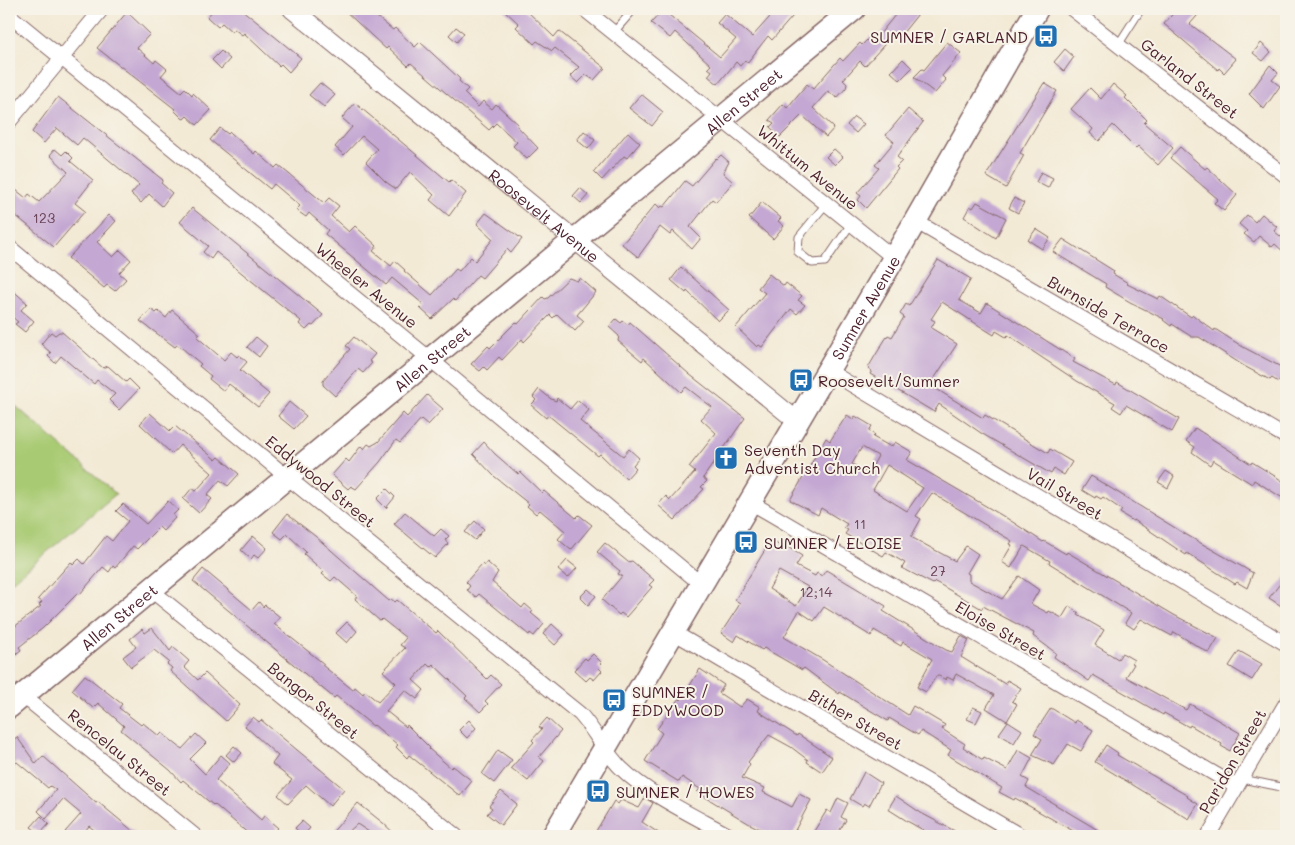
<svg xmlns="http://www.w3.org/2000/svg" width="1295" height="845" font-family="Mali,sans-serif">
<rect width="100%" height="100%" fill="#f7f3e8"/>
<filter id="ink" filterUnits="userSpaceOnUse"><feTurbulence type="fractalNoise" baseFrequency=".02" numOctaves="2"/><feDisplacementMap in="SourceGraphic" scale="10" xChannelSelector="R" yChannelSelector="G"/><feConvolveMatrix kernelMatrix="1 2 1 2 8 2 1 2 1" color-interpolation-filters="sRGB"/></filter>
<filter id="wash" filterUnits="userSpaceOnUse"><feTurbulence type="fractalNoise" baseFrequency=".0096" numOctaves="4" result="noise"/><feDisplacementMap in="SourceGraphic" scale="20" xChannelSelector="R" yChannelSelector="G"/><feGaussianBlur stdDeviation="1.12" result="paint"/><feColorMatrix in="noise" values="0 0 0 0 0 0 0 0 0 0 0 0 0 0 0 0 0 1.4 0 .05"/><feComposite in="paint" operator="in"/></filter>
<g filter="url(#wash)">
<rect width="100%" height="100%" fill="#f3ead5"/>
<path fill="#a8ca72" stroke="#79744e" d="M9 400 116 494 9 584Z"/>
<g id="blocks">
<path fill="#c4a8d3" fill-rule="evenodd" d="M214 9H241L301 58 289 72 281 64 279 66 244 33 242 35 234 29 232 32 222 23 218 27 207 17Z
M343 9H371L377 17 393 30 395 28 415 47 420 42 460 79 459 81 468 89 464 93 478 107 483 101 492 109 496 104 518 124 517 126 538 148 527 159 513 146 517 142 496 123 489 130 411 63 408 66 388 47 386 49Z
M503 9H525L554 37 559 31 605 68 594 80 586 75 578 83 570 76 579 67 555 48 552 51 537 41 534 44 516 27 519 24Z
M777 9H799L772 40 768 36 747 63 745 60 740 66 736 62 718 84 708 76 712 71 708 68 711 65 675 32 670 38 651 23 663 10 720 57 736 39 717 23 725 14 752 37Z
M900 9H922L898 39 893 35 865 66 860 61 843 80 847 84 846 88 837 98 828 91 813 108 834 128 826 137 802 115 780 137 770 127 774 123 769 120 783 104 787 108 807 84 813 89 840 58 843 61 860 43 862 45 871 36 875 40Z
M1177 9H1203L1190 24 1236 59 1224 73 1219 68 1218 70 1164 24Z
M127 12 150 34 137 48 154 63 156 60 167 69 161 76 181 92 185 88 192 95 193 93 211 110 197 125 187 116 184 119 182 118 174 110 175 109 97 48Z
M456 27 464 33 457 42 449 35Z
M947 42 961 53 942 76 946 80 935 93 914 77 922 69 924 70Z
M1261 43 1271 52 1263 61 1253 53Z
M1065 49 1074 57 1064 71 1054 62Z
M221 51 230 59 221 69 212 60Z
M903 59 912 68 900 80 891 72Z
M1270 65 1278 73 1272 80 1280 86 1264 109 1249 94Z
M320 83 335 95 324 107 309 95Z
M1044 83 1057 91 1020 153 1024 155 1006 188 986 176Z
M1113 84 1127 96 1125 98 1147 120 1144 123 1173 148 1158 165 1138 146 1136 148 1113 125 1099 141 1090 133 1093 129 1071 109 1090 88 1101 99Z
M641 94 663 112 652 126 629 108Z
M58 97 163 180 161 183 172 193 162 206 149 194 141 203 131 194 139 185 83 138 77 145 57 128 44 143 32 132Z
M355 103 449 182 451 180 466 193 449 216 430 200 434 195 410 172 396 189 386 182 366 162 377 149 362 136 344 155 335 147 352 127 342 118Z
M908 109 923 122 897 157 902 161 896 167 898 169 866 208 858 200 861 196 857 193 879 168 875 165 894 142 886 135Z
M854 117 864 124 856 133 847 125Z
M220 128 228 134 230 132 254 154 256 151 275 168 278 165 324 203 329 198 339 206 331 216 349 232 355 226 377 246 373 251 391 266 395 261 405 270 404 271 432 295 456 269 459 271 471 257 475 261 493 239 477 224 486 213 522 239 511 253 507 249 482 278 478 275 455 301 453 299 432 319 420 308 423 304 392 278 386 285 325 234 328 230 309 213 306 217 296 210 300 206 274 184 270 189 210 140Z
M584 131 595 140 588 149 577 140Z
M628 132 640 143 627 158 624 156 602 180 594 172Z
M1180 147 1205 169 1207 167 1237 195 1224 211 1214 203 1218 199 1170 158Z
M55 149 62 155 66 151 73 158 70 161 93 180 75 203 85 211 54 247 9 210V199L16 190 26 198 29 194 39 202 68 172 50 155Z
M834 149 843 157 835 165 826 157Z
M721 155 729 162 723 173 733 182 716 202 712 199 690 227 701 238 692 249 673 231 670 235 660 227 638 257 622 244 656 204 660 208 662 206 664 207 685 181 692 186 716 158 717 159Z
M1041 172 1053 178 1048 188 1036 182Z
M580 188 588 195 581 203 573 196Z
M1014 198 1024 203 1018 213 1009 208Z
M762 202 781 218 778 221 784 226 773 239 749 218Z
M977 202 1006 218 996 238 964 217 970 206 973 208Z
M192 208 323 315 313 326 311 325 306 330 299 324 301 321 216 252 211 259 203 252 208 246 180 222Z
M1262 214 1277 227 1274 231 1286 241V254L1275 244 1272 247 1259 236 1254 242 1244 234 1247 231 1239 224 1247 215 1255 222Z
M109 215 116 221 97 242 113 257 120 250 131 260 119 273 126 279 115 291 107 285 104 288 68 258Z
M1036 229 1050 238 1042 249 1028 240Z
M1063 239 1114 271 1113 274 1128 283 1127 284 1158 299 1160 296 1191 317 1193 315 1214 331 1215 329 1243 347 1285 369 1278 382 1272 378 1270 380 1244 366 1199 337H1192L1172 324 1171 326 1163 320 1164 319 1130 302 1105 287 1106 284 1053 252Z
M938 260 971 279 959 300 981 313 987 303 1075 359 1073 362 1116 385 1117 382 1179 419 1172 432 1126 405 1121 413 1112 407 1115 403 1077 381 1008 335 1006 337 996 331 994 335 942 302 931 319 935 321 931 328 957 344 930 385 983 418 985 415 1048 453 1050 449 1072 462 1064 475 1054 469 1051 474 981 433 939 404 934 412 870 374 872 371 868 368 875 356 888 335 892 337 904 317 900 314 906 304 909 306Z
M681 267 729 310 718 321 687 291 686 293 671 280Z
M769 274 784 286 786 283 802 296 798 300 805 305 797 314 791 309 762 347 759 345 757 347 736 327 765 293 758 288Z
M569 278 577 281 580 278 596 292 577 315 584 321 575 331 557 314 553 318 550 315 524 342 522 339 502 360 499 357 487 370 484 367 480 371 471 364 488 346 490 348 516 322 518 324 543 297 545 299 548 298Z
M9 287 27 303 21 310 34 321 25 332 15 324 18 322 9 314Z
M151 309 156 313 158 311 166 318 172 310 200 334 197 337 224 360 231 352 237 357 239 355 247 362 240 370 269 394 258 407 229 384 224 391 209 379 211 376 199 366 201 364 182 348 177 345 175 347 140 321Z
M616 319 621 323 623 321 628 325 630 322 689 374 745 418 703 478 707 481 701 487 704 489 675 520 658 505 666 496 670 500 695 472 689 467 716 433 701 419 712 407 686 387 681 392 644 358 642 361 618 341 619 336 609 327Z
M51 332 55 335 59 332H62L103 368 108 366 126 382 129 379 139 389 119 410 109 400 115 394 97 380 94 384 61 356 55 363 48 356 51 353 41 344Z
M256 337 267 346 259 357 247 347Z
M354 337 375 354 369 361 372 363 363 373 358 369 335 396 323 385V381L350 349 346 346Z
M539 389 551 399 556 401 557 398 570 409 578 400 589 410 580 421 623 456 629 449 639 458 633 465 636 468 626 479 600 454 598 456 548 415 546 418 531 405 536 400 533 397Z
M427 395 443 409 428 425 421 419 400 443 396 440 380 462 356 489 351 486 348 489 332 475 346 459 349 462 361 446 364 449 368 444 371 446 378 442 403 413 407 417Z
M289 402 306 416 294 429 278 416Z
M150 413 170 431 175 426 216 460 219 457 239 474 228 486 220 480 207 495 212 499 199 513 183 499 192 488 196 491 212 473 180 445 172 454 155 438 140 424Z
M847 415 853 419 855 416 872 426 869 431 875 435 873 437 891 447 895 442 912 452 907 460 1008 519 1043 542 1044 541 1066 554 1067 552 1174 615 1218 638 1209 653 1174 632 1172 636 1141 619 1134 629 1125 623 1131 613 1049 563 1050 561 1024 546 1011 568 1002 562 1012 545 1010 544 1012 541 932 493 916 516 921 519 911 537 955 561 966 546 978 554 967 573 969 574V581L1002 599 1019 576 1039 590 1031 604 1048 613 1049 611 1062 618 1069 606 1079 613 1078 615 1104 630 1095 645 1118 659 1122 653 1134 660 1132 663 1134 664 1126 677 1186 710 1190 704 1240 733 1230 751 1221 746 1222 744 1190 725 1189 727 1164 713 1163 715 1093 675 1089 681 1054 657 1056 653 1033 636 1034 633 983 606 982 609 939 584 935 582 933 584 902 568 905 563 886 552 883 556 845 534 848 530 844 528 847 524 821 508 818 515 790 500 826 438 830 441ZM862 447 878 456 869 473 852 464ZM887 465 923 488 907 511 873 490Z
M1195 428 1251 464 1252 462 1286 483V489L1281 497 1254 480 1252 484 1213 460 1210 465 1192 452 1195 447 1186 441Z
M484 442 495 454 518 474 520 472 542 493 544 491 576 518 579 515 592 525 571 550 558 539 565 531 540 510 536 514 527 506 529 504 494 476 473 454Z
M1166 471 1174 476 1168 488 1158 482Z
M1091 476 1185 534 1253 573 1247 588 1237 582 1235 584 1187 553 1186 555 1134 520 1133 521 1120 513 1122 510 1103 497 1101 499 1096 496 1095 498 1082 490Z
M387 489 395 497 386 508 377 499Z
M168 501 178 510 173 515 175 518 163 531 159 527 137 549 133 546 115 568 113 566 109 572 103 567 80 594 78 593 43 628 19 647 21 650 13 656 11 653 9 654V631L41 606 39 605 42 602 38 599 71 562 73 565 79 559 84 564 106 536 112 541 128 521 116 511 123 504 146 524Z
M405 512 434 536 441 529 449 536 445 540 448 544 435 558 394 524Z
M287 514 315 536 389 601 391 599 395 602 397 600 436 633 438 631 487 679 491 675 501 684 485 701 488 704 480 712 465 698 467 696 433 664 430 667 427 664 413 680 424 690 417 699 405 690 386 711 406 727 407 725 430 748 429 749 451 768 453 766 472 781 460 796 409 755 407 758 396 747 398 745 374 725 373 726 336 696 334 698 193 581 203 569 252 610 259 602 263 607 265 605 280 617 274 624 324 664 322 665 353 690 355 687 363 694 365 691 378 702 396 683 383 671 405 648 400 645 406 638 382 619 380 621 355 599 357 596 335 577 331 581 322 574 324 572 304 554 306 552 287 534 282 539 273 532Z
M475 521 484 529 475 540 465 532Z
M253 536 267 548 258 558 254 555 251 559 241 550Z
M771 540 780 546 781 543 802 556 796 566 815 576 817 573 822 576 826 570 886 606 883 611 946 650 952 652 961 636 969 640 961 657 1005 684 1007 680 1021 688 1012 701 1017 704 1007 721 986 708 994 695 956 674 953 680 947 677 946 680 937 675 926 692 917 687 932 659 903 642 901 646 874 630 871 636 824 607 814 621 799 611 784 637 823 660 908 715 913 706 945 725 942 729 965 744 963 747 983 760 984 758 1007 770 1018 750 1032 758 1022 777 1029 781 1026 787 1108 836H1082L1015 798 1014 800 999 792 1002 788 948 755 951 750 921 731 918 735 889 718 888 721 840 692 839 694 804 668 802 670 764 648 762 650 738 635 734 642 721 633 738 607 740 603 735 600ZM779 571 808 587 796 606 769 589Z
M605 543 628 562 632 561 654 580 649 585 652 587 626 617 621 613 619 615 602 600 622 576 618 574 620 571 597 552Z
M567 560 577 568 568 578 558 570Z
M487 562 498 572 492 582 522 608 525 604 533 611 531 613 544 624 534 636 530 633 529 635 479 594 476 597 467 590 470 586 466 582 482 564 484 566Z
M1286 576V609L1269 598Z
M588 589 596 596 588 605 580 597Z
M347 622 357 631 347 643 336 633Z
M552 624 564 635 555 645 543 634Z
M152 628 170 651 173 647 189 661 184 667 198 680 205 673 240 705 226 721 170 671 172 668 167 664 169 662 154 650 131 667 123 657 136 647 130 639 142 629 145 633Z
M1239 651 1262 664 1252 680 1229 666Z
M593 654 602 663 598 667 602 671 594 680 590 677 586 681 574 670 585 658 587 660Z
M700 669 724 685 719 693 740 707 747 699 760 707 758 711 797 736 798 734 832 757 822 772 807 762 808 760 791 747 769 735 748 762 750 764 742 778 765 788 763 792 792 807 799 794 811 800 792 836H774L748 823 697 792 700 789 682 777 679 782 645 761 662 733 657 729 679 698 681 700Z
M85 675 122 704 119 708 141 725 143 723 159 736 162 733 182 749 196 734 206 743 190 759 205 774 221 755 230 763 216 780 261 820 264 816 278 828 271 836H251L214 804 213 805 183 780 181 782 170 770 121 730 124 726 98 703 93 708 72 690Z
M973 707 982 711 976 723 967 719Z
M1051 708 1075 723 1076 720 1093 730 1081 751 1068 744 1054 765 1032 755 1042 739 1034 734Z
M253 717 259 722 261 720 344 789 330 806 306 785 288 804 278 795 292 780 272 764 278 756 245 726Z
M547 718 561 731 539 757 544 761 528 781 511 768 534 742 532 740 542 729 539 727Z
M469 720 476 728 467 738 459 730Z
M1008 721 1022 730 1014 743 999 734Z
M17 737 36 764 43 756 96 803 98 802 139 836H102L89 826 81 836H71L65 832 81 814 63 799 46 819 38 811 56 790 50 786 48 788 17 762 9 768V743Z
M1106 745 1118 753 1117 755 1188 796 1187 797 1198 804 1189 819 1095 762Z
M234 746 242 753 234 762 226 755Z
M498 750 512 760 494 783 482 774Z
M864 772 881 783 869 806 864 803 862 806 850 799Z
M501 791 517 804 501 825 487 814 492 808 489 806Z
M896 796 921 813 964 836H934L907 821 888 809Z
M645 798 653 803 642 822 663 836H604L596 831 614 801 618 804 621 800 639 808Z
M838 798 848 803 841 817 846 820 836 836H811L827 810 831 813Z
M358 803 383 823 397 836H375L357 824 344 836H329Z
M41 816 49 824 40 834 31 827Z
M302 821 310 828 303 836 295 828Z"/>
</g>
</g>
<g filter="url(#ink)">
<use href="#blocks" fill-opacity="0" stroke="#856666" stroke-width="1"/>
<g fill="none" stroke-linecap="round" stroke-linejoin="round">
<g stroke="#856666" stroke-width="9">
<path id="service" d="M613 33 634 9
M1118 45 1141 9
M826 204 799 237 798 252 812 263 825 262 851 224
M1242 779 1286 788"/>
</g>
<g stroke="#856666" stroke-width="16">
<path id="minor" d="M584 9 894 258
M1072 9 1286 176
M9 15 430 359 701 584
M9 122 102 9
M915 221 1286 437
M9 247 287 477 580 714C596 732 605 753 622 769 647 794 698 818 730 836
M827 370 1286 644
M750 502 1237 787
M151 590 456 836
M673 632 1021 836
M22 695 195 836
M1208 836 1286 703"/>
</g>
<g stroke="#856666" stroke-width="20">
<g id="tertiary">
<path id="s1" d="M292 9 797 421"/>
</g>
</g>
<g stroke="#856666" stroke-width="25">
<g id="primary">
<path id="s2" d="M9 707 854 9"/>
<path id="s3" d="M553 836 894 258 1037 9"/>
</g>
</g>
<use href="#service" stroke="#fff" stroke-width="7"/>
<use href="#minor" stroke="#fff" stroke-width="14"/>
<use href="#tertiary" stroke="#fff" stroke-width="18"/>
<use href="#primary" stroke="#fff" stroke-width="22"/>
</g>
</g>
<defs>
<g id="bus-square" transform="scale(1.25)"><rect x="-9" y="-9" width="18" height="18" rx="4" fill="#1f6fb2" stroke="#f7f3e8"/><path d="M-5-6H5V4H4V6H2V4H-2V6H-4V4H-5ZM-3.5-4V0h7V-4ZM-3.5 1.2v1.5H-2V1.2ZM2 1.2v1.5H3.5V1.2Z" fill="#fff"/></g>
<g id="church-square" transform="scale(1.25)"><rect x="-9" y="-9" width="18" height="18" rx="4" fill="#1f6fb2" stroke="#f7f3e8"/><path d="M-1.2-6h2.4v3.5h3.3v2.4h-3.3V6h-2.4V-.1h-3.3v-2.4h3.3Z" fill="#fff"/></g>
</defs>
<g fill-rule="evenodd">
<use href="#bus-square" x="1046" y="36"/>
<use href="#bus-square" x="801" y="380"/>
<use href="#church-square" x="726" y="458"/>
<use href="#bus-square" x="746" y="542"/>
<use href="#bus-square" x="614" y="700"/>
<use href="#bus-square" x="598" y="791"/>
</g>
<g text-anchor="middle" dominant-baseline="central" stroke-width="4" stroke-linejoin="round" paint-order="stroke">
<g font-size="14" fill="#684155">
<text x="44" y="217">123</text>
<text x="860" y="523">11</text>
<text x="938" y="570">27</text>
<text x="816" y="591">12;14</text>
</g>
<g font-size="16" fill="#4a1f2b" stroke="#f7f3e8" text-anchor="start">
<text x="1028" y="36" text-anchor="end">SUMNER / GARLAND</text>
<text x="818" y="380">Roosevelt/Sumner</text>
<text x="744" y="449">Seventh Day<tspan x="744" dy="18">Adventist Church</tspan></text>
<text x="764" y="542">SUMNER / ELOISE</text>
<text x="632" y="691">SUMNER /<tspan x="632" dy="18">EDDYWOOD</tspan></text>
<text x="616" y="791">SUMNER / HOWES</text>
</g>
<g font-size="16" fill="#4a1f2b" stroke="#f7f3e8">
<text transform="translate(1190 78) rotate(38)">Garland Street</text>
<text stroke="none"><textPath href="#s2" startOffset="952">Allen Street</textPath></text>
<text transform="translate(808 167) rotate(39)">Whittum Avenue</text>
<text stroke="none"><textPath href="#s1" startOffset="326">Roosevelt Avenue</textPath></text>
<text transform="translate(367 285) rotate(39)">Wheeler Avenue</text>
<text stroke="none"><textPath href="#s3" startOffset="614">Sumner Avenue</textPath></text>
<text transform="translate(1109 314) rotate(30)">Burnside Terrace</text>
<text stroke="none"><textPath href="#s2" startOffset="548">Allen Street</textPath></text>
<text transform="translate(321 481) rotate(39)">Eddywood Street</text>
<text transform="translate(1065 493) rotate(31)">Vail Street</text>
<text stroke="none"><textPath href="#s2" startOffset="142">Allen Street</textPath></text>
<text transform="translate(1001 630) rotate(30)">Eloise Street</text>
<text transform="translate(314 700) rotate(39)">Bangor Street</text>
<text transform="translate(856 719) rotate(30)">Bither Street</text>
<text transform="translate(120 752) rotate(39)">Rencelau Street</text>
<text transform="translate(1232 761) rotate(-60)">Paridon Street</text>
</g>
</g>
<rect width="1295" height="845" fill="none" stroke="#f7f3e8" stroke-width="30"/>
</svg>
